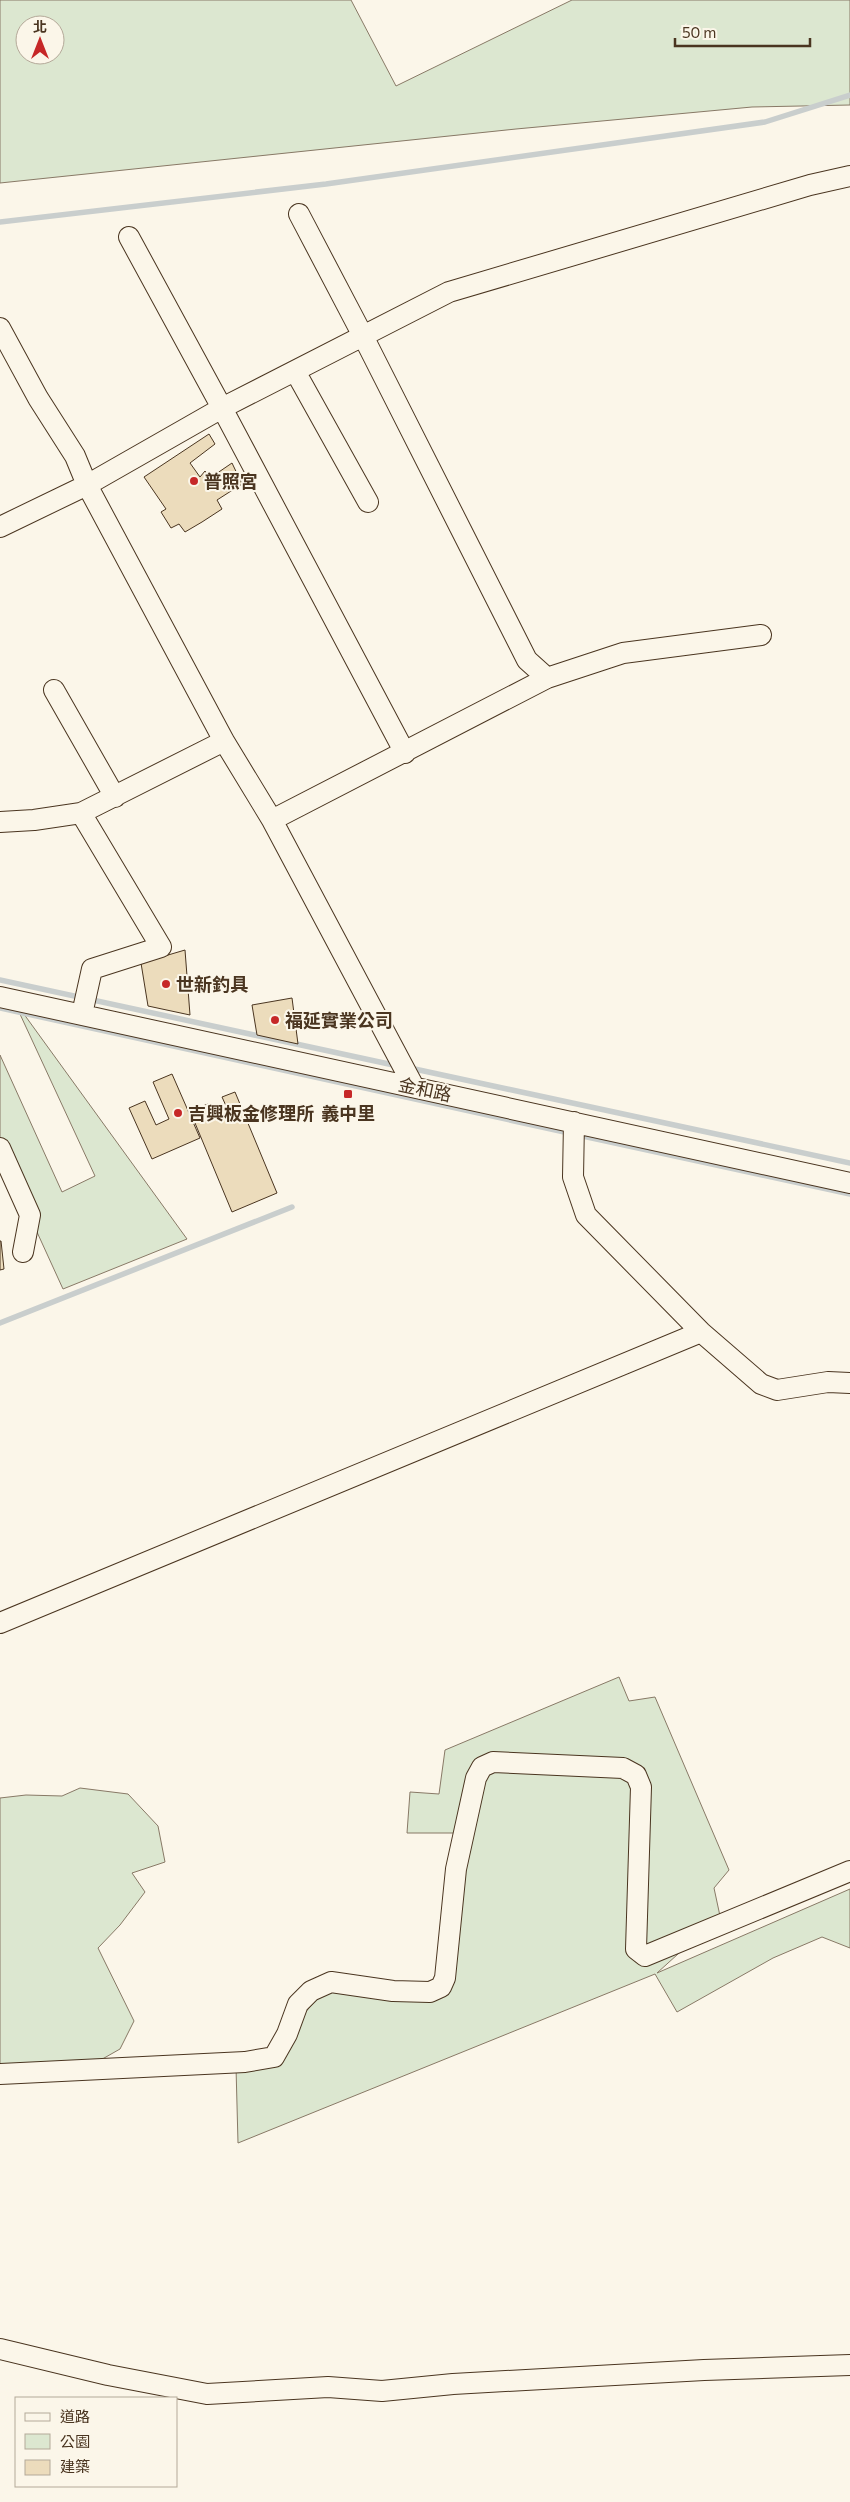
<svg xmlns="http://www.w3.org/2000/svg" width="850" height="2502" font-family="Commissioner,'Noto Sans TC',sans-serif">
<rect width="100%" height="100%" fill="#fbf6e9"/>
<path fill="#dce7d0" stroke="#887966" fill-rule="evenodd" d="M0 0H351L396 86 572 0H850V105L752 107 516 129 0 183ZM25 25H55V55H25Z
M13 999 187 1239 63 1289 0 1151V1055L62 1192 95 1176Z
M619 1677 629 1701 655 1697 729 1870 714 1888 720 1916 657 1973 850 1889V1948L822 1937 773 1958 677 2012 655 1974 238 2143 236 2067 274 2057 287 2034 331 1982 440 1987 458 1833H407L410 1792 439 1794 445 1750Z
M80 1788 128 1794 158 1826 165 1862 132 1873 145 1892 120 1925 98 1948 134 2021 120 2049 83 2070 0 2074V1798L26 1795 62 1796Z"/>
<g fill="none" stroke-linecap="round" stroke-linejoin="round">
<path stroke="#c9cecd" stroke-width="5.5" d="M0 222 326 184 765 122 850 95
M0 980 398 1066
M0 1008 569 1133
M410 1068 850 1163
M578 1135 850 1194
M0 1323 292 1207"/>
</g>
<path fill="#ecdcbc" stroke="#4a3520" d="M209 434 215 444 190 463 200 477 205 471 210 478 232 463 242 484 217 500 222 509 202 522 185 532 179 524 171 528 161 512 166 509 144 477Z
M185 950 190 1015 148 1006 141 963Z
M292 998 298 1044 257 1035 252 1005Z
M172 1074 200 1138 152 1159 129 1108 145 1101 156 1125 169 1119 153 1082Z
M235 1092 277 1193 232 1212 190 1111 208 1104 212 1114 227 1108 222 1097Z
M0 1241H1L4 1269 0 1270Z"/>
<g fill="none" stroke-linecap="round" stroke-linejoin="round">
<g stroke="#4a3520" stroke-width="22">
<path id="minor" d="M299 214 363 336 527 660 547 678
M129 237 222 408 405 753
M0 328 38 398 75 456 87 485 224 741 272 820 414 1087
M295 371 368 502
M0 527 87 485 222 408 449 292 810 185 850 176
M54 690 115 797
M272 820 547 678 623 653 761 635
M0 822 34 820 81 813
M0 997 850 1183
M82 1014 92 969 161 947 81 813 224 741
M574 1122 573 1177 586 1215 701 1332 761 1384 777 1390 828 1382 850 1383
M0 1148 30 1215 23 1252
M0 1623 701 1332
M0 2074 245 2062 274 2057 287 2034 298 2004 311 1991 331 1982 393 1991 430 1992 441 1987 445 1978 456 1869 476 1778 482 1767 493 1762 623 1768 636 1775 641 1787 636 1949 645 1956 850 1871
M0 2349 108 2375 207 2394 328 2387 382 2391 453 2384 704 2370 850 2365"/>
</g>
<use href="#minor" stroke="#fbf6e9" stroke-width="20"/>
</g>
<g fill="#c62828" stroke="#fbf6e9" stroke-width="2">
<circle cx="194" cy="481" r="5"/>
<circle cx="166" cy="984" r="5"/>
<circle cx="275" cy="1020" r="5"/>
<rect x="343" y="1089" width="10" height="10" rx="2.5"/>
<circle cx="178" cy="1113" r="5"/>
</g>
<g text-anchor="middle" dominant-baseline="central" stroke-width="4" stroke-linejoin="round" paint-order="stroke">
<g font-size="18" font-weight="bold" fill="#4a3520" stroke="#fbf6e9" text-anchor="start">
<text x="204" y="481">普照宮</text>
<text x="176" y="984">世新釣具</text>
<text x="285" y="1020">福延實業公司</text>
<text x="188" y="1113">吉興板金修理所</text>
<text x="348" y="1113" text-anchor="middle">義中里</text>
</g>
<g font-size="18" fill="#4a3520" stroke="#fbf6e9">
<text transform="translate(425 1089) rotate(12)">金和路</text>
</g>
</g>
<rect x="15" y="2397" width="162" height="90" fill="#fbf6e9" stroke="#b4a999"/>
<rect x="25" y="2413" width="25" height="8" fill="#fbf6e9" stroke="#b4a999"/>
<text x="60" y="2422" font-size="15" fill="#4a3520">道路</text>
<rect x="25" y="2434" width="25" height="15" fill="#dce7d0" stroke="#b4a999"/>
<text x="60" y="2447" font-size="15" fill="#4a3520">公園</text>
<rect x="25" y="2460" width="25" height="15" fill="#ecdcbc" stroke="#b4a999"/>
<text x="60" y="2472" font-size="15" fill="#4a3520">建築</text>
<g transform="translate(40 40)"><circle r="24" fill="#fbf6e9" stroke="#b4a999"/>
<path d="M0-4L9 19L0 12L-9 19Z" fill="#c62828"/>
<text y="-8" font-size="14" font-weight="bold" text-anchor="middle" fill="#4a3520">北</text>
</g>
<path d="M675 38v8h135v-8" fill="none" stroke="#4a3520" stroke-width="2.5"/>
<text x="682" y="38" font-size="15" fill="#4a3520" stroke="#fbf6e9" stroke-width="4" paint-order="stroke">50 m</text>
</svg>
